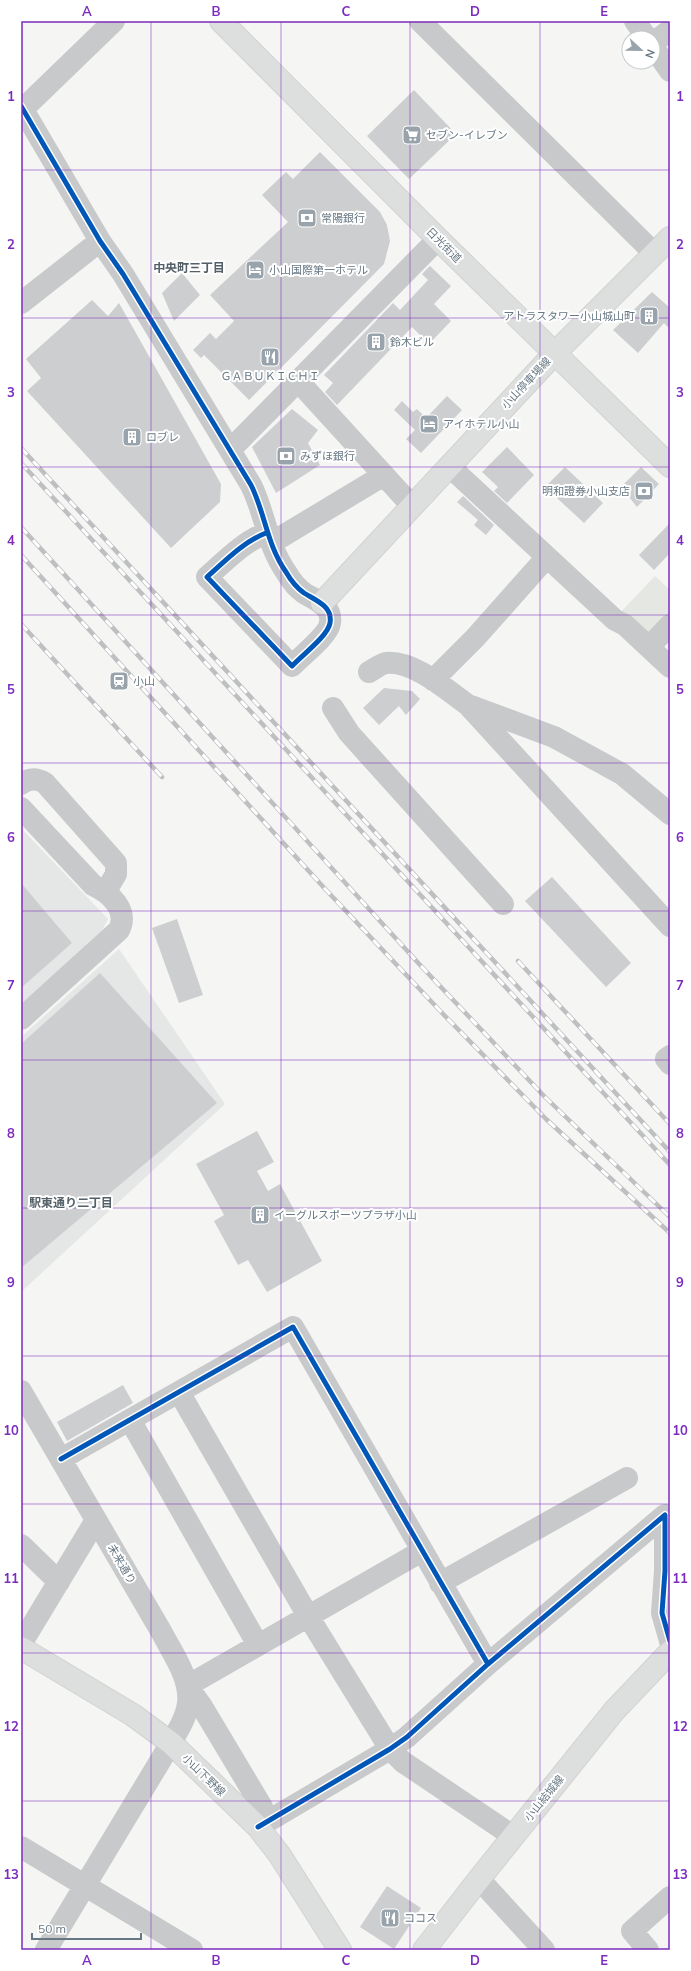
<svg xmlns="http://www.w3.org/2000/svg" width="691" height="1971" font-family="Mulish,'Noto Sans JP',sans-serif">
<rect width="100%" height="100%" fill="#f5f5f4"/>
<path fill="#e5e7e7" d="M21 828 108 919 98 938 21 1006Z
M119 949 225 1104 21 1292V1037Z"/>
<path fill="#e4e7e2" d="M655 576 670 590V616L655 633H643L621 612Z"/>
<path fill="#cccecf" d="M414 90 456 134 409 179 367 136Z
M320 152 380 212 387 225 390 241 384 264 249 400 204 355 201 358 193 350 210 333 216 339 234 321 210 295 288 222 262 195 286 172 293 179Z
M430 266 451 286 434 304 451 321 429 344 412 327 337 405 325 392 333 383 324 375 393 303 400 310 428 280 422 274Z
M182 273 200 295 174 321 162 293Z
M652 292 670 308V329L664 323 638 353 613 330Z
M92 300 108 316 119 303 221 484 220 502 171 548 27 391 41 378 26 359Z
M447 396 462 410 421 453 406 439 415 430 394 410 402 401 413 412 417 409 426 418Z
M292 409 318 430 308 443 320 465 276 493 252 447Z
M507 447 534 475 507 503 494 491 498 487 482 472Z
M565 467 603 503 584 523 545 487Z
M641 467 659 484 637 507 621 487Z
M463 496 494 525 486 535 474 525 478 520 457 502Z
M670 523V553L654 570 639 555Z
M384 688 412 691 420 699 406 715 399 706 379 725 363 708Z
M552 877 631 963 606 987 525 901Z
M21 883 72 943 21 988Z
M177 919 203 995 179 1003 152 928Z
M100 973 217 1103 21 1268V1044Z
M257 1131 274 1162 257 1171 268 1191 280 1184 322 1261 267 1292 248 1260 238 1265 214 1221 224 1215 196 1164Z
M123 1385 133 1403 67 1441 57 1422Z
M387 1886 421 1908 394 1949 360 1927Z"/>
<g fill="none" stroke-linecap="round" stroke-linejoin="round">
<g stroke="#d1d2d2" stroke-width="24">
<path id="major" d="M221 21 438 239 670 466
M322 603 555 353 670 238
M21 1648 133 1715 171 1743 258 1827 279 1854 340 1950
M424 1950 479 1879 614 1711 670 1652"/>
</g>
<path stroke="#c8c9ca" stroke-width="22" d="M420 21 654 253
M635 21 647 38
M653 43 670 30
M653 47 670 71
M21 106 100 241 123 274 251 485C265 513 267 545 286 572 290 579 297 588 304 593 315 600 333 606 330 623 328 636 301 656 292 666L207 577C225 561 243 542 266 533
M23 109 114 21
M21 303 100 241
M299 382 412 506
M230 450 438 239
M449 466 615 620 625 625 670 667
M270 541 281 537 384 475
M649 647 670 625
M369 672C374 669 381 664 386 663 413 660 447 690 468 705L670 926
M433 680 475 638 547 557
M471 706 554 737 622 774 670 814
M333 708 349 733 503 904
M21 784C29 778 37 778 45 783L116 863V874L106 891
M21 808 93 885C110 893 129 910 119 930L21 1019
M670 1056 666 1059 670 1064
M21 1391 162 1633C173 1654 191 1679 188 1703 187 1717 178 1730 171 1743L46 1950
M179 1392 308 1616 390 1749 403 1762 513 1836
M130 1420 258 1645
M61 1459 293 1327 488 1664
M21 1545 59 1582
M440 1583 627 1478
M21 1644 96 1520
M258 1827 390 1749 407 1737 488 1664 665 1515V1571L662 1613 670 1641
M258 1827 262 1807 201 1705 187 1686 422 1551
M21 1847 192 1950
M479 1879 544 1950
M648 1950 632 1931 670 1897"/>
<use href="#major" stroke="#dddede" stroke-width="22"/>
<g stroke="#bebfc1" stroke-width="4.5">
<path id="rail" d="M21 448 670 1152
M21 463 670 1165
M21 527 421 966 545 1097 670 1217
M21 555 327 891 445 1016 546 1119 670 1233
M21 624 162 777
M518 961 670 1124"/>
</g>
<use href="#rail" stroke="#fff" stroke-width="3" stroke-dasharray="9" stroke-linecap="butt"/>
<g stroke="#fff" stroke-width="8">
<path id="cycleway" d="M21 106 100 241 123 274 251 485C265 513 267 545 286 572 290 579 297 588 304 593 315 600 333 606 330 623 328 636 301 656 292 666L207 577C225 561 243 542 266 533
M61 1459 293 1327 488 1664
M258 1827 390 1749 407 1737 488 1664 665 1515V1571L662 1613 670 1641"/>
</g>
<use href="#cycleway" stroke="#0057b8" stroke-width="5"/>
</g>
<path fill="none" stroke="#7b2cbf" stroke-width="1" stroke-opacity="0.55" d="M151 21V1950M281 21V1950M410 21V1950M540 21V1950M21 170H670M21 318H670M21 467H670M21 615H670M21 763H670M21 911H670M21 1060H670M21 1208H670M21 1356H670M21 1504H670M21 1653H670M21 1801H670"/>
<defs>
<g id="supermarket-square" transform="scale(1)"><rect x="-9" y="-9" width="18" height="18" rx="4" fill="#99a3ab" stroke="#fff"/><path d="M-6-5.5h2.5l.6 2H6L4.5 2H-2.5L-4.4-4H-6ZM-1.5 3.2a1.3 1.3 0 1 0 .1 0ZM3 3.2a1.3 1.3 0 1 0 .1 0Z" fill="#fff"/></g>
<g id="bank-square" transform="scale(1)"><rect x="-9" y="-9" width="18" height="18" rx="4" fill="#99a3ab" stroke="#fff"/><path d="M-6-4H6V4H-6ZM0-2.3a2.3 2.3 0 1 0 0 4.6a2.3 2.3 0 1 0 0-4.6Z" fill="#fff"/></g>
<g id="hotel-square" transform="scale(1)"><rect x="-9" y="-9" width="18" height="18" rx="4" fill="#99a3ab" stroke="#fff"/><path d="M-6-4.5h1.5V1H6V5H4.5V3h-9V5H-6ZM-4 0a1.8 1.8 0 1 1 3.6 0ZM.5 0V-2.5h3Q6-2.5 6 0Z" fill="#fff"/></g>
<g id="building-square" transform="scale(1)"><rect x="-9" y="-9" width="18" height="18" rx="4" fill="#99a3ab" stroke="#fff"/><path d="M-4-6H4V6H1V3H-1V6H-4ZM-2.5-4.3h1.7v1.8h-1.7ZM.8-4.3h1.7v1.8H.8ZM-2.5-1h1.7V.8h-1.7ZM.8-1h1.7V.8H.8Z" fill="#fff"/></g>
<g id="restaurant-square" transform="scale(1)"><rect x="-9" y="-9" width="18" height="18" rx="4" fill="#99a3ab" stroke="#fff"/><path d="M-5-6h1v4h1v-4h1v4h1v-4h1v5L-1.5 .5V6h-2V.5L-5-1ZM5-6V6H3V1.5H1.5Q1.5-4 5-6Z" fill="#fff"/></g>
<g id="station-square" transform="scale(1)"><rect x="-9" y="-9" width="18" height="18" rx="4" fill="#99a3ab" stroke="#fff"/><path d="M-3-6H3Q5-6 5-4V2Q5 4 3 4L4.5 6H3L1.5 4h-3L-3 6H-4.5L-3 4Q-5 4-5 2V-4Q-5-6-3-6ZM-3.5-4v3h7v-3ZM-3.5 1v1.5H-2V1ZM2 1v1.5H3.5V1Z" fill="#fff"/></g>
</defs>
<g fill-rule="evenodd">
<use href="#supermarket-square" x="412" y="135"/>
<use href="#bank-square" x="307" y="218"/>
<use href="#hotel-square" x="255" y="270"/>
<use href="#building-square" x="649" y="316"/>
<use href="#building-square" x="376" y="342"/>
<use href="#restaurant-square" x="270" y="357"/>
<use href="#hotel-square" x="429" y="424"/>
<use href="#building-square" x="132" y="437"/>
<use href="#bank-square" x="286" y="456"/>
<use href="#bank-square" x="644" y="491"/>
<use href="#station-square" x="119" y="681"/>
<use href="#building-square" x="260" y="1215"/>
<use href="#restaurant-square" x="390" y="1918"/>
</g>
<g text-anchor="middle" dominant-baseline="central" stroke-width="4" stroke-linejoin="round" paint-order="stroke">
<g font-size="11" fill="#677783" stroke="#fff" text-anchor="start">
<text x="426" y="135">セブン-イレブン</text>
<text x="321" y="218">常陽銀行</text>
<text x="269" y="270">小山国際第一ホテル</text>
<text x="635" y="316" text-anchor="end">アトラスタワー小山城山町</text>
<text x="390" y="342">鈴木ビル</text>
<text x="270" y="376" text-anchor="middle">ＧＡＢＵＫＩＣＨＩ</text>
<text x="443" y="424">アイホテル小山</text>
<text x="146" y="437">ロブレ</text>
<text x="300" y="456">みずほ銀行</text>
<text x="630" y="491" text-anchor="end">明和證券小山支店</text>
<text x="133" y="681">小山</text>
<text x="274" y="1215">イーグルスポーツプラザ小山</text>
<text x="404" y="1918">ココス</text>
</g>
<g font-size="11" fill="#677783" stroke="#fff">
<text transform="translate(444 245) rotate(45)">日光街道</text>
<text transform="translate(526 383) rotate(-47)">小山停車場線</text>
<text transform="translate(122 1564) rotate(60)">未来通り</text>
<text transform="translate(204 1775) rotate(44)">小山下野線</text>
<text transform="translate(544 1798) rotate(-51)">小山結城線</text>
</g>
<g font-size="12" font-weight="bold" fill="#546068" stroke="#fff">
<text x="189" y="267">中央町三丁目</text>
<text x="71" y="1202">駅東通り二丁目</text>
</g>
</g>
<rect width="691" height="1971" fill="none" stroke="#ffffff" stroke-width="44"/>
<g transform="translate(641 50) rotate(112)"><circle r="19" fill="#ffffff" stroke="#c2c9cd"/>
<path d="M0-3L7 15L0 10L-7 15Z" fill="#99a3ab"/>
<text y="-6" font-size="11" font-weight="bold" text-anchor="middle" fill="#677783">N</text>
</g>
<path d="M32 1933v6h109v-6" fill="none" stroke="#677783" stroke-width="2"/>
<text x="38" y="1933" font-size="12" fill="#677783" stroke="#ffffff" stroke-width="3" paint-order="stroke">50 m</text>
<rect x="22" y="22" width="647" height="1927" fill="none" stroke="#7b2cbf" stroke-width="1.5"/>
<g font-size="13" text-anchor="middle" font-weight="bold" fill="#7b2cbf">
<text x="87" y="16">A</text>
<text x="216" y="16">B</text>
<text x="346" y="16">C</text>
<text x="475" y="16">D</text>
<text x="604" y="16">E</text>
<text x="11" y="101">1</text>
<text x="680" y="101">1</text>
<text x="11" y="249">2</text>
<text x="680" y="249">2</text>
<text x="11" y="397">3</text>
<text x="680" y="397">3</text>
<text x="11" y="545">4</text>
<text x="680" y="545">4</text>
<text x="11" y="694">5</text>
<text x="680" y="694">5</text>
<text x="11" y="842">6</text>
<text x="680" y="842">6</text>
<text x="11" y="990">7</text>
<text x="680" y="990">7</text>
<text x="11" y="1138">8</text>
<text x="680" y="1138">8</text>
<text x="11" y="1287">9</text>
<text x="680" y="1287">9</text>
<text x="11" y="1435">10</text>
<text x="680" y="1435">10</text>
<text x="11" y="1583">11</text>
<text x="680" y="1583">11</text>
<text x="11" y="1731">12</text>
<text x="680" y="1731">12</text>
<text x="11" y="1879">13</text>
<text x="680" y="1879">13</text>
<text x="87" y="1965">A</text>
<text x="216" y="1965">B</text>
<text x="346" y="1965">C</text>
<text x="475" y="1965">D</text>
<text x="604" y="1965">E</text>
</g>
</svg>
